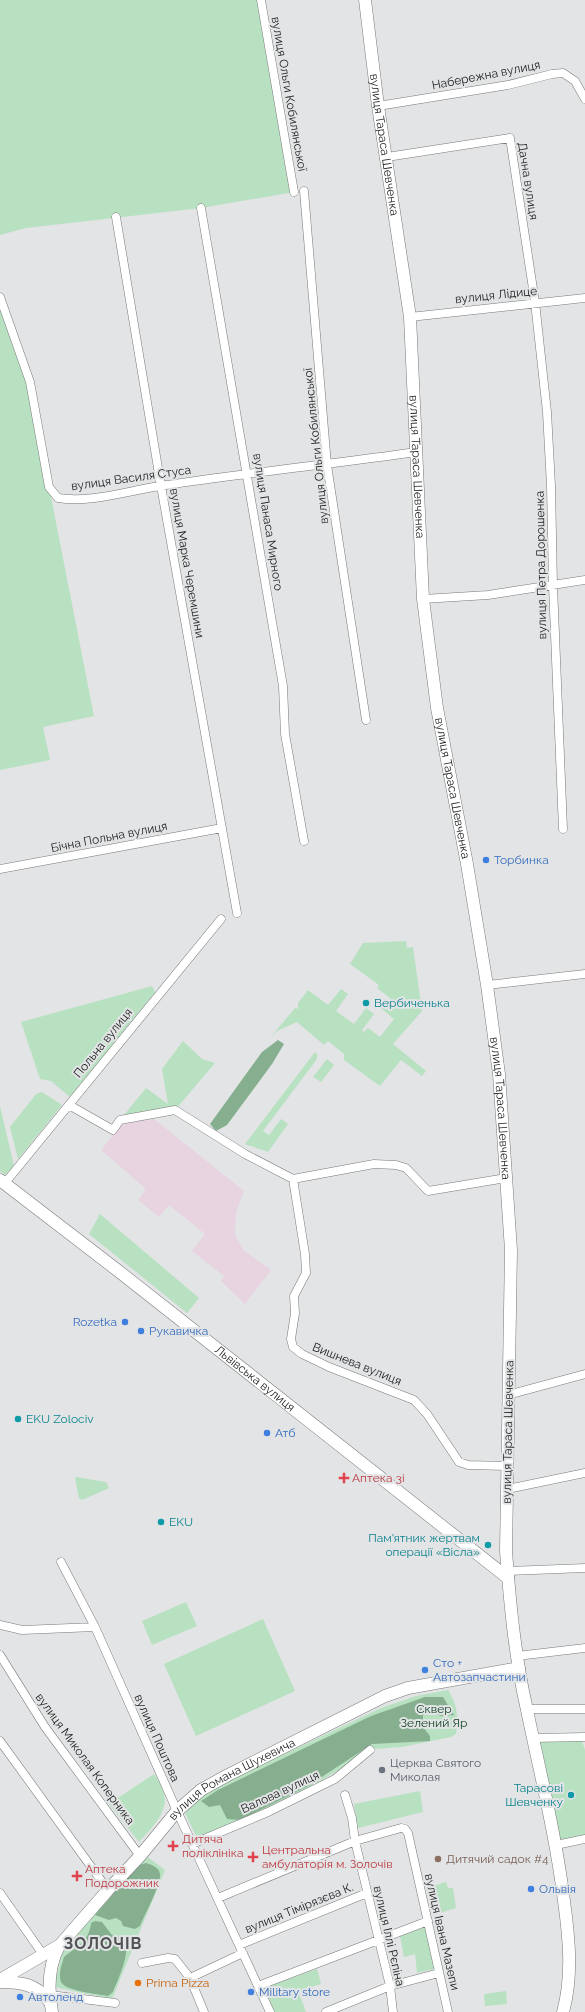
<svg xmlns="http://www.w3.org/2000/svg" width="585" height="2012" font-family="Raleway,sans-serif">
<rect width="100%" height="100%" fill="#e2e4e5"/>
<path fill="#e8d3e1" d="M154 1119 244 1191 236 1212 235 1234 243 1250 271 1270 245 1304 221 1281 224 1276 192 1251 205 1234 169 1205 159 1217 138 1200 146 1189 101 1150 123 1122Z"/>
<path fill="#b8e1c1" d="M0 0H261L294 192 201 208 26 228 0 235Z
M0 297 30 382 49 487 94 716 43 727 50 760 0 770Z
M406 941 407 948 413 947 422 1011 393 1044 426 1071 422 1076 401 1060 380 1086 344 1060V1054L328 1041 324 1045 297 1022 277 1031 270 1038 295 1008 298 1009V1003L308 990 328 1005 341 989 348 994 336 1011 354 1024 366 1008 374 1014 362 1030 364 1032 368 1028 380 1037 394 1019 382 1009 390 998 377 988 379 985 350 964 363 943Z
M152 986 155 992 70 1097 51 1081 40 1079 21 1022Z
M183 1041 202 1059 215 1063 175 1110 120 1120 146 1088 168 1104 162 1069Z
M315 1052 317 1054V1059L263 1131 269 1135 281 1119 288 1124 268 1152 245 1144Z
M327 1059 334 1065 321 1082 313 1077Z
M42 1092 62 1105 18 1159 10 1127 36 1094Z
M0 1106 14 1166 5 1175 0 1171Z
M100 1214 199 1298 187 1313 89 1234Z
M76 1477 106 1482 109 1488 82 1500 79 1498 75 1478Z
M186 1602 197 1626 152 1645 142 1621Z
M263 1619 295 1691 196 1736 164 1664Z
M448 1690C457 1704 459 1717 456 1734L451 1737 402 1747 374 1749 282 1804 197 1838 185 1813 198 1799 238 1776 381 1708 416 1696Z
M582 1741 585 1750V1836L559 1843 540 1742Z
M154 1774C158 1780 163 1787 164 1794 169 1812 150 1830 139 1842L109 1804Z
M420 1791 423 1812 358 1828 354 1804Z
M145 1855 165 1870 112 1999 54 1987 62 1954 111 1890Z
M446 1882 448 1888H453L456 1908 433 1915 427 1888Z
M426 1927 434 1969 417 1973 415 1954 404 1957 400 1936Z
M317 1969 321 1984 298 1991 306 2012H275L264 1988Z
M506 1991 507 2004 485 2006 484 1994Z"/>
<path fill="#85af8f" d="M278 1040 284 1044 272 1064 227 1125 216 1131 210 1124 262 1052Z
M425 1697H443L454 1715 441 1716 432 1711 423 1715V1727L430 1736V1741L372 1744 308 1786 240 1820 227 1819 220 1805 209 1807 201 1801 218 1790 371 1716Z
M146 1863C152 1865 159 1867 160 1874 162 1883 144 1916 140 1926L135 1929 123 1926 121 1921 116 1918 109 1920 95 1915 137 1866Z
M95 1921 102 1922 112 1935C114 1936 119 1936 121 1938 135 1946 117 1981 113 1992L108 1996C98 1994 65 1991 61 1982 58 1974 62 1964 64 1957 77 1946 89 1942 91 1923Z"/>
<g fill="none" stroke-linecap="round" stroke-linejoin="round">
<g stroke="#78797a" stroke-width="9">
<path id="street" d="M261 0 294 192
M378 106 508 85 552 74 563 73 575 81 585 99
M387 157 510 138 535 302 547 412 551 486 553 586 563 829
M304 191 327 465 366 720
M201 208 283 686 285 734 304 841
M116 217 161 486 237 913
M0 297 30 382 49 487 58 498C91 503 127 491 160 486 246 473 331 464 417 452
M410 317 585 298
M423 599 488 595 585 580
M0 869 222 828
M487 985 585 974
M69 1105 113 1130 120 1120 175 1110 245 1154 293 1179 374 1164 396 1165 406 1168 428 1191 506 1178
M293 1179 305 1254 306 1273 294 1296 295 1313 291 1339 293 1347 302 1354 329 1367 414 1400 427 1414 459 1462 468 1465 507 1466
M5 1183 221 919
M508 1395 585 1374
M507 1489 585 1473
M61 1562 95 1627 177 1811 270 2012
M508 1571 585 1568
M0 1625 22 1630 95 1627
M0 1655 45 1727 140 1856
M517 1656 585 1648
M526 1709H585
M533 1738 585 1737
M0 1741 108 1890
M345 1795 352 1818 355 1841 390 1986 393 2012
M192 1844 268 1812 335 1779 370 1750
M556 1845 585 1839
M0 1893 44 1956
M218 1898 355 1841 401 1828 405 1829 408 1833 448 2012
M239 1945 367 1893
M142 1963 168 1958 175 1959 190 1978 243 1953
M190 1978 204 2012
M258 1986 428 1921
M50 1995 115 2003
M326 2012 390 1986 439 1973"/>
</g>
<g stroke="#78797a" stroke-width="13">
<g id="secondary">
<path id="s1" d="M365 0 378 106 410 317 423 599 437 708 467 864 487 985 499 1074 511 1250 506 1551C510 1604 515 1658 527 1710 540 1773 556 1836 564 1901 569 1937 573 1976 563 2012"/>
<path id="s2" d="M0 1180 121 1273 508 1578"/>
<path id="s3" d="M0 1980 60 1945 108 1890 140 1856 177 1811 201 1790 228 1775 385 1696 408 1688 519 1668"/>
<path d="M0 1982C22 1982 36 1984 50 2002"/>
<path d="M52 2012C48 1990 48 1966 59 1946"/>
</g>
</g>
<use href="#street" stroke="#fff" stroke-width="8"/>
<use href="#secondary" stroke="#fff" stroke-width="12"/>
</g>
<g fill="#3f7fe0" stroke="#e2e4e5" stroke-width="1.5">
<circle cx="486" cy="860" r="4"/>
<circle cx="125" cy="1322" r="4"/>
<circle cx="141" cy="1331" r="4"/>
<circle cx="267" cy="1433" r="4"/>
<circle cx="425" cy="1670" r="4"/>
<circle cx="531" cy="1889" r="4"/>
<circle cx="251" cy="1992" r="4"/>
<circle cx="20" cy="1997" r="4"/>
</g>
<g fill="#0f9aa8" stroke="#e2e4e5" stroke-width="1.5">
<circle cx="366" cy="1003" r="4"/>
<circle cx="18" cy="1419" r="4"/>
<circle cx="161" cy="1522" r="4"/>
<circle cx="488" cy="1545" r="4"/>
<circle cx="571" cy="1795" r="4"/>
</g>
<g fill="#e0444e" stroke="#e2e4e5" stroke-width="1.5">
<path d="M342 1472h4v4h4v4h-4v4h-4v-4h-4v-4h4z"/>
<path d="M171 1840h4v4h4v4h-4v4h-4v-4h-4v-4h4z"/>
<path d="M251 1851h4v4h4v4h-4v4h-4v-4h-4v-4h4z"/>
<path d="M75 1870h4v4h4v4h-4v4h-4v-4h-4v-4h4z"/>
</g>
<circle fill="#6b7280" stroke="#e2e4e5" stroke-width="1.5" cx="382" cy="1770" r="4"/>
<circle fill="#8d6e63" stroke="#e2e4e5" stroke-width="1.5" cx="438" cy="1859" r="4"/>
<circle fill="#e8710a" stroke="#e2e4e5" stroke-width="1.5" cx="138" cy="1983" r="4"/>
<g text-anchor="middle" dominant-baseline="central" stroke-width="4" stroke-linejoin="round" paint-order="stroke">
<g font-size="12" fill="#1c1d1d" stroke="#e2e4e5">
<text transform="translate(486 75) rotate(-11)">Набережна вулиця</text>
<text transform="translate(289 94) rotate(80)">вулиця Ольги Кобилянської</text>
<text stroke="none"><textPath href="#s1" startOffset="146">вулиця Тараса Шевченка</textPath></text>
<text transform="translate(528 181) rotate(81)">Дачна вулиця</text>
<text transform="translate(496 295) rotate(-6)">вулиця Лідице</text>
<text transform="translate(316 446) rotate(-96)">вулиця Ольги Кобилянської</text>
<text stroke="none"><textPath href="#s1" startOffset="470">вулиця Тараса Шевченка</textPath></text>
<text transform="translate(131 478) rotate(-8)">вулиця Василя Стуса</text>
<text transform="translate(268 522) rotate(81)">вулиця Панаса Мирного</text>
<text transform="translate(187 563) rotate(80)">вулиця Марка Черемшини</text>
<text transform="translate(541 565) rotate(-91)">вулиця Петра Дорошенка</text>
<text stroke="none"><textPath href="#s1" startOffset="794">вулиця Тараса Шевченка</textPath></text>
<text transform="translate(109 837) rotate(-11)">Бічна Польна вулиця</text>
<text transform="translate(103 1043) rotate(-51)">Польна вулиця</text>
<text stroke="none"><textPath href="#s1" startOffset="1118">вулиця Тараса Шевченка</textPath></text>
<text transform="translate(357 1364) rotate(22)">Вишнева вулиця</text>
<text stroke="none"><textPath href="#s2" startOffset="323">Львівська вулиця</textPath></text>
<text transform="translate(508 1432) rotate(-89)">вулиця Тараса Шевченка</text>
<text transform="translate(157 1738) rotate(66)">вулиця Поштова</text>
<text transform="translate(85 1759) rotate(54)">вулиця Миколая Коперника</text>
<text stroke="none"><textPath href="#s3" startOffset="311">вулиця Романа Шухевича</textPath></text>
<text transform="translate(280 1792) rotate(-25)">Валова вулиця</text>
<text transform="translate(299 1908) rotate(-22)">вулиця Тімірязєва К.</text>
<text transform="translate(442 1932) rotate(77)">вулиця Івана Мазепи</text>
<text transform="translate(389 1936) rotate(77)">вулиця Іллі Рєпіна</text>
</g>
<g font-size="12" fill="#366cbe" stroke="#e2e4e5" text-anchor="start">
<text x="494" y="860">Торбинка</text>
<text x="117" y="1322" text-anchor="end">Rozetka</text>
<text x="149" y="1331">Рукавичка</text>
<text x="275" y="1433">Атб</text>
<text x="433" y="1663">Сто +<tspan x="433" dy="14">Автозапчастини</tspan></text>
<text x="539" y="1889">Ольвія</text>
<text x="259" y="1992">Military store</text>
<text x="28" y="1997">Автоленд</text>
</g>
<g font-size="12" fill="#0d838f" stroke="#e2e4e5" text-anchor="start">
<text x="374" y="1003">Вербиченька</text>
<text x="26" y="1419">EKU Zolociv</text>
<text x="169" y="1522">EKU</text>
<text x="480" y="1538" text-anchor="end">Пам'ятник жертвам<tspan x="480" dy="14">операції «Вісла»</tspan></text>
<text x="563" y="1788" text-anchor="end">Тарасові<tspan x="563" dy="14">Шевченку</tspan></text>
</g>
<g font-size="12" fill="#be3a42" stroke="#e2e4e5" text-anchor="start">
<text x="352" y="1478">Аптека 3і</text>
<text x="182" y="1839">Дитяча<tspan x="182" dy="14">поліклініка</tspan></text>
<text x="262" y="1850">Центральна<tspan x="262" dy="14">амбулаторія м. Золочів</tspan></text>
<text x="85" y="1869">Аптека<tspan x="85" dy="14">Подорожник</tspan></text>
</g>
<g font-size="12" fill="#0b3e1f" stroke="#e2e4e5">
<text x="434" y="1709">Сквер<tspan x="434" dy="14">Зелений Яр</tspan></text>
</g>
<g font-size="12" fill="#5b616d" stroke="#e2e4e5" text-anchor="start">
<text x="390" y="1763">Церква Святого<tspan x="390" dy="14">Миколая</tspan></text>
</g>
<g font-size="12" fill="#785e54" stroke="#e2e4e5" text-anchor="start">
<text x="446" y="1859">Дитячий садок #4</text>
</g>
<g font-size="12" fill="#c56008" stroke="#e2e4e5" text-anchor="start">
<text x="146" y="1983">Prima Pizza</text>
</g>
<g font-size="16" font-weight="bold" letter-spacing="1" fill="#525354" stroke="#e2e4e5">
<text x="103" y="1943">ЗОЛОЧІВ</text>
</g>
</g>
</svg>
